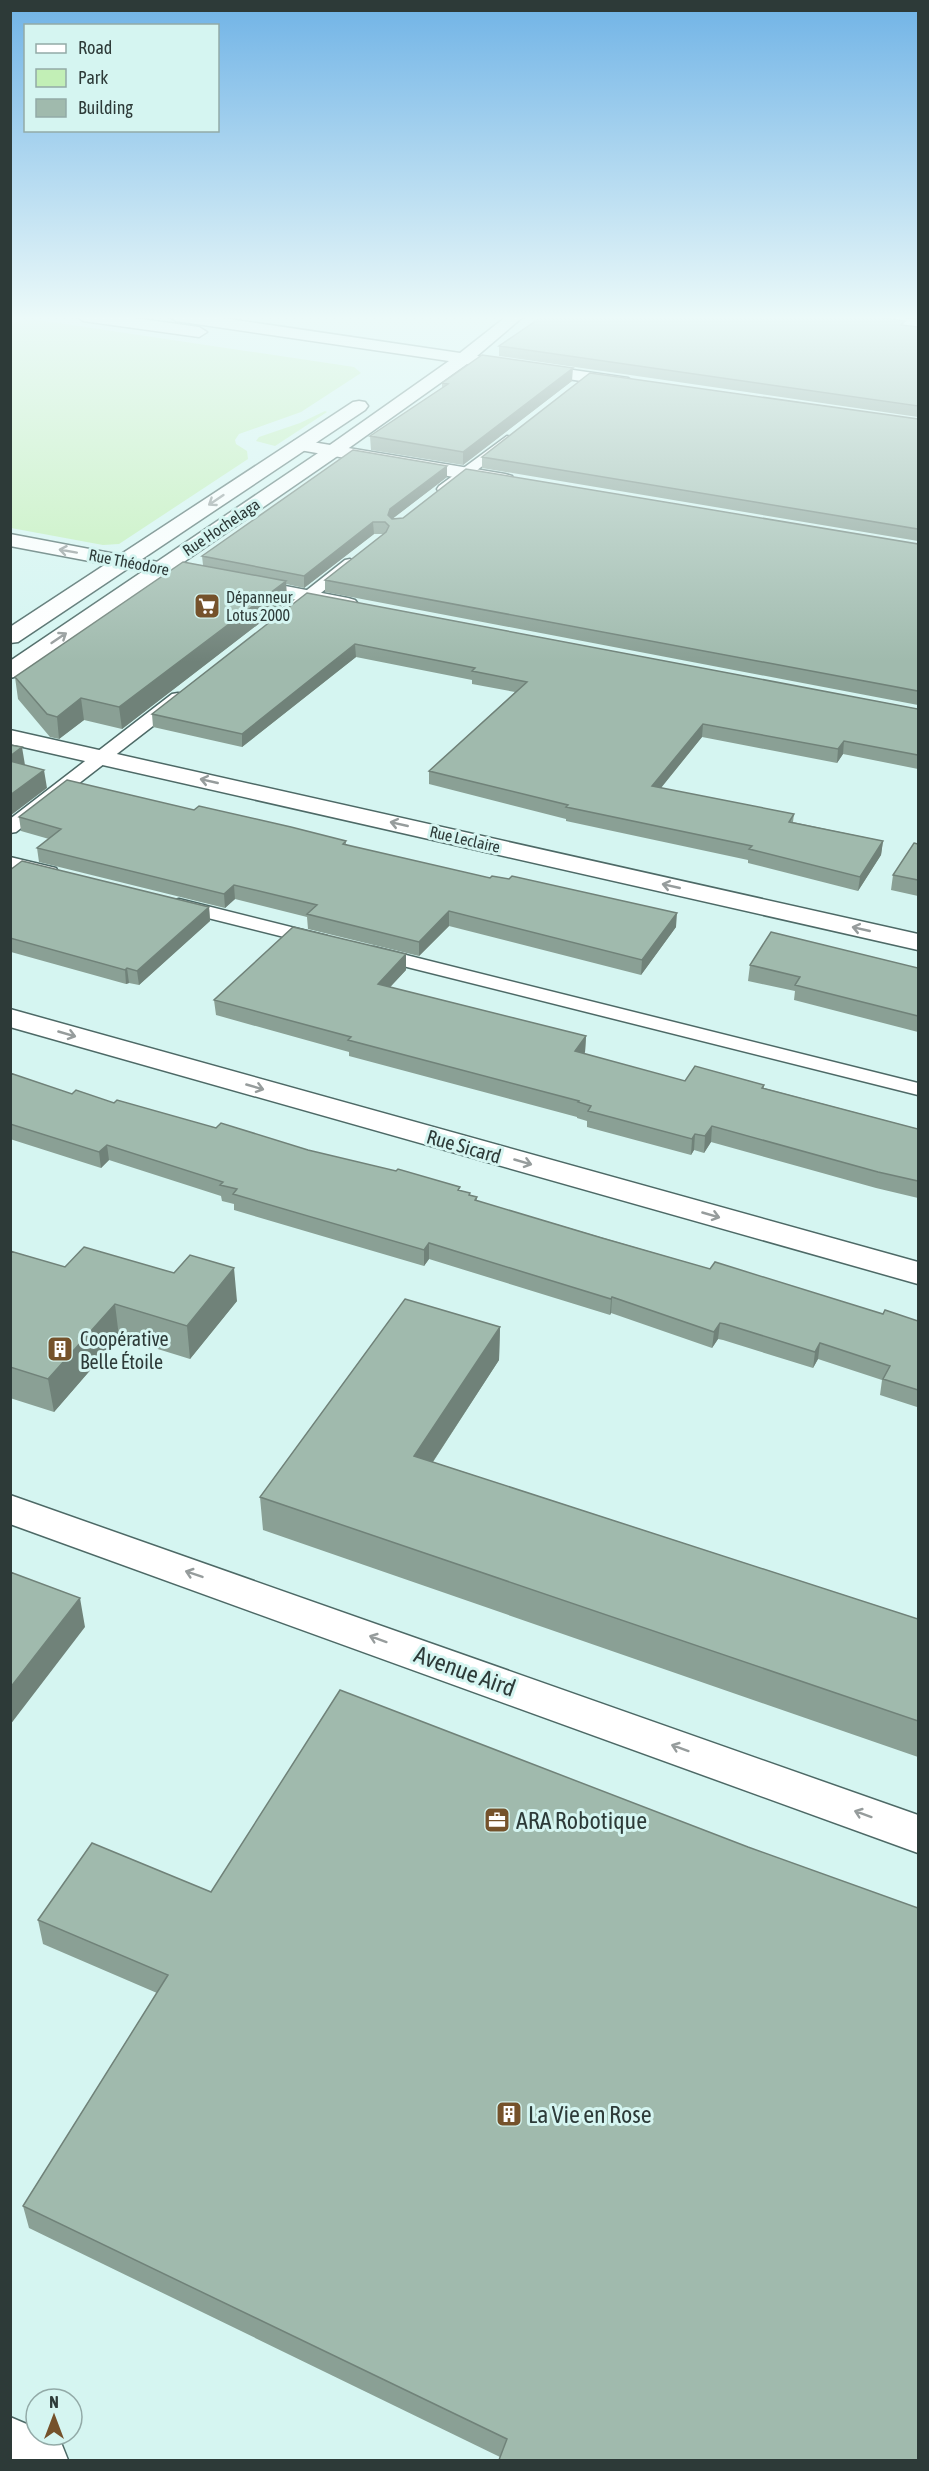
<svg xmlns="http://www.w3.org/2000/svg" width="929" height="2471" font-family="'Asap Condensed',sans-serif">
<rect width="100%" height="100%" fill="#d5f5f1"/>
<path fill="#c2efb6" d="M25 318 354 367 361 373 301 412 239 434 235 440 236 444 247 451 248 459 119 544 103 545 11 528V325Z
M325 411 327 412 275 446 256 441 259 437 300 423Z"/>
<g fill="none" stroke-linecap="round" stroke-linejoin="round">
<g stroke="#4d6966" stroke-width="3">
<path id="service" d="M507 436 512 437 513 440 512 443 449 492H439L437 489 439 486Z
M350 559 357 563 355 566 293 615H283L280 612 283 609 345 560Z
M178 693 184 694 186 698 184 702 16 832 10 833V819L172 694Z
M10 857 56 868 58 872 56 876 49 878 10 869Z
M179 899 327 936 330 940 327 944 320 946 172 909 169 905 172 901Z
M374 947 918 1083V1095L367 957 364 953 367 949Z"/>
</g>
<g stroke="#4d6966" stroke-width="3">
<path id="minor" d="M841 316H886L918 320V330L848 321Z
M300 440 505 474 512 476 514 480 512 484 505 486 294 449 291 445 294 441Z
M10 534 195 569 202 571 205 575 202 579 195 581 10 546Z
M243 578 348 598 355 600 358 604 355 608 348 610 236 588 233 584 236 580Z
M10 730 918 934V950L10 744Z
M10 1009 918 1262V1284L10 1027Z
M10 1495 918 1815V1853L10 1524Z
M10 2417 36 2428V2435H50L60 2440 68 2460H10Z"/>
</g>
<g stroke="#4d6966" stroke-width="3">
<path id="secondary" d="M76 316H119L199 327 207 332 199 337 83 321Z
M169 316H209L460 353 507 316H524L477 356 628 378 636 383 628 388 467 364 339 455 18 676 10 678V661L327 447 449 361 176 321Z
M359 401 365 402 368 406 365 410 18 642 10 643V627L353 402Z"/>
</g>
<use href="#service" fill="#fff" fill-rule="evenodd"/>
<use href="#minor" fill="#fff" fill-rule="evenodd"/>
<use href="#secondary" fill="#fff" fill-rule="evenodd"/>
</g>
<path fill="#8aa095" d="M905 326 918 327V419V417L499 356V346Z
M572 381 463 465 371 450 370 436 442 388V383Z
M918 419V543V541L482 468V457Z
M447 477 393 518 918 544V706V705L325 592V580L384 534H374L304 588 286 584 287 602 122 729 84 720 59 739 50 737 18 699 15 677 203 565 202 556Z
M307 593 918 709V769L843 754 837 763 702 737 661 788 794 814 793 822 883 841 881 855 858 891 748 863V860L566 821V819L429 784V771L515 692 472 684V680L356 657 242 747 153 727 152 714Z
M194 810 346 841V845L676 927 641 975 449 926 419 956 308 929 307 917 235 899 225 908 39 862 37 848 49 839 21 831 19 817Z
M918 844V896L891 890 893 875Z
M10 870 209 907 210 921 139 985 129 983 126 984 11 952 10 953Z
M750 965 918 968V1032L794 1000 795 991 748 981Z
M406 970 390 987 586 1036 585 1052 584 1054 685 1081 764 1085V1088L918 1129V1198L876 1188 711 1142 704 1153 694 1150 691 1155 587 1127V1121L577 1118V1117L349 1056V1052L216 1015 214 1000Z
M10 1073 72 1094 114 1103 308 1150 470 1193V1195L477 1197V1201L710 1269 883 1314 918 1321V1404L917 1407 880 1395 882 1380 818 1359 813 1368 723 1340 718 1339 712 1348 611 1313 610 1315 429 1259 424 1266 234 1210V1204L222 1201 221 1196 109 1160 101 1168 10 1139Z
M10 1251 65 1267 237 1301 190 1359 119 1337 54 1412 10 1398Z
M500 1327 499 1360 433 1462 918 1619V1757L263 1530 260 1497Z
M748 1847 500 2457 29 2228 23 2206 157 1993 43 1944 38 1920 211 1892Z"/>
<path fill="#708279" d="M573 368 572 381 463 465V452Z
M447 466V477L391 520 388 515 390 509Z
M373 522 374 534 304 588V576Z
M286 581 287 602 122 729 119 707Z
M355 644 356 657 242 747V734Z
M81 698 84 720 59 739 57 717Z
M703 724 702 737 651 800 652 786Z
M844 741 843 754 837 763 838 749Z
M22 747 25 765 10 776V756Z
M44 770 47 788 10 816V795Z
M883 841 881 855 858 891 860 877Z
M234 885 235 899 225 908 224 894Z
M209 907 210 921 139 985 137 971Z
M449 911V926L419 956V942Z
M677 913 676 927 641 975 642 960Z
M406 954V970L379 999 378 984Z
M127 968 129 983 126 984 125 970Z
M586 1036 585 1052 575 1067V1051Z
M712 1126 711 1142 704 1153 705 1136Z
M695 1134 694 1150 691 1155 692 1139Z
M107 1145 109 1160 101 1168 99 1152Z
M429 1243V1259L424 1266V1250Z
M234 1268 237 1301 190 1359 187 1326Z
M612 1297 611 1313 610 1315 611 1299Z
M115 1304 119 1337 54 1412 48 1379Z
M720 1323 718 1339 712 1348 714 1332Z
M500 1327 499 1360 415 1489 414 1456Z
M820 1343 818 1359 813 1368 815 1352Z
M80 1598 85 1627 10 1725V1688Z"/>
<path fill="#a0baad" stroke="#708279" stroke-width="1.5" d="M543 316H872L905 321 901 325 918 327V406L499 346Z
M482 355 573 368 463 452 370 436 448 384 442 383Z
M590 373 918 419V529L482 457Z
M353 450 447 466 390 509 388 515 392 519 403 518 466 469 918 544V691L325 580 386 532 389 526 385 522H373L304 576 202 556Z
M183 562 286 581 119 707 81 698 57 717 47 714 15 677Z
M307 593 918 709V755L844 741 838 749 703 724 652 786 794 814 789 822 883 841 860 877 749 849 752 846 566 807 568 805 429 771 527 682 472 671 475 668 355 644 242 734 152 714Z
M10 745 22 747 10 756Z
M10 761 44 770 10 795Z
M67 780 194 810 199 806 291 827 346 841 343 844 490 878 492 876 509 879 512 876 677 913 642 960 449 911 419 942 307 914 317 905 234 885 224 894 37 848 61 829 19 817Z
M914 843 918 844V880L893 875Z
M22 861 209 907 137 971 127 968 125 970 10 938V870Z
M293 927 406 954 378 984 586 1036 575 1051 685 1081 695 1066 764 1085 762 1088 918 1129V1181L878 1172 712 1126 705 1136 695 1134 692 1139 588 1111 591 1106 578 1102 579 1101 348 1040 351 1037 214 1000Z
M771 932 918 968V1016L795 985 800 977 750 965Z
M10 1073 72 1094 76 1090 114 1103 117 1100 216 1128 221 1123 308 1150 396 1171 398 1169 460 1187 458 1190 470 1193 469 1195 477 1197 475 1200 602 1238 710 1269 715 1262 883 1314 885 1310 918 1321V1390L883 1379 890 1366 820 1343 815 1352 725 1324 720 1323 714 1332 612 1297 611 1299 429 1243 424 1250 233 1194 237 1189 220 1185 223 1182 107 1145 99 1152 10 1124Z
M84 1247 174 1273 190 1255 234 1268 187 1326 115 1304 48 1379 10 1367V1251L65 1267Z
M405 1299 500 1327 414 1456 918 1619V1721L260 1497Z
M10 1572 80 1598 10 1688Z
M340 1690 748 1847 918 1908V2460H499L507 2439 23 2206 168 1975 38 1920 92 1843 211 1892Z"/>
<defs><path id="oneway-shaft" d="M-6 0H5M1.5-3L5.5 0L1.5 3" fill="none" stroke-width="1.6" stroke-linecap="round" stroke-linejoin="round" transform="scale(1.5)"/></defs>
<g stroke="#969c9c">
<use href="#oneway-shaft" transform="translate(216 500) rotate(146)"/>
<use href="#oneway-shaft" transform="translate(68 551) rotate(-170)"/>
<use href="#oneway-shaft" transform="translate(59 638) rotate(-34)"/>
<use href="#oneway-shaft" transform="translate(209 781) rotate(-167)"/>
<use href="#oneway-shaft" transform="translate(399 824) rotate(-167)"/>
<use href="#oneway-shaft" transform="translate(671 886) rotate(-167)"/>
<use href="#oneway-shaft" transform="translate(861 929) rotate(-167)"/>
<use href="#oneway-shaft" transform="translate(67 1034) rotate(16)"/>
<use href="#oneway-shaft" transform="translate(255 1087) rotate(16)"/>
<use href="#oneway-shaft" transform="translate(523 1162) rotate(16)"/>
<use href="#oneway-shaft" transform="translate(711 1215) rotate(16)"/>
<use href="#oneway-shaft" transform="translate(194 1574) rotate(-161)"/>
<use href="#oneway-shaft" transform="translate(378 1639) rotate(-160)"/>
<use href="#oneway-shaft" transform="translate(680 1748) rotate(-160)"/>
<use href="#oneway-shaft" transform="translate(863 1814) rotate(-160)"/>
</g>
<linearGradient id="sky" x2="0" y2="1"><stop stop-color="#70b3e6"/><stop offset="0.48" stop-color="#ecfaf9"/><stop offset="1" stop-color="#ecfaf9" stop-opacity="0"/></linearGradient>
<rect width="929" height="662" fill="url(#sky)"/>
<defs>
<g id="supermarket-square" transform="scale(1.35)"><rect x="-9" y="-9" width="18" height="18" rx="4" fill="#75522b" stroke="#d5f5f1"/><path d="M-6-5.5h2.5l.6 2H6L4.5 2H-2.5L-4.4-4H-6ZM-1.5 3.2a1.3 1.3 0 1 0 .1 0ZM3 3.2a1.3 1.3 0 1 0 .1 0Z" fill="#fff"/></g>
<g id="building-square" transform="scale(1.35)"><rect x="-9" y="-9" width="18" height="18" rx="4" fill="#75522b" stroke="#d5f5f1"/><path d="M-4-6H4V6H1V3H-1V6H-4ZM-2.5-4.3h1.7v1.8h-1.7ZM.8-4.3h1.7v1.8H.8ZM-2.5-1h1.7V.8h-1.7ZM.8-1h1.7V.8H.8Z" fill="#fff"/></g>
<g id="office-square" transform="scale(1.35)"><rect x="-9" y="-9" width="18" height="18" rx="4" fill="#75522b" stroke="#d5f5f1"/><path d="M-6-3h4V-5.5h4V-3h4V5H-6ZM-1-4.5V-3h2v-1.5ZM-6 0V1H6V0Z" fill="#fff"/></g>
</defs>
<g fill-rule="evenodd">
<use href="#supermarket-square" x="207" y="606"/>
<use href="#building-square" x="60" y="1349"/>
<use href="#office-square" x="497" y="1820"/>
<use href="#building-square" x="509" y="2114"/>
</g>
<g text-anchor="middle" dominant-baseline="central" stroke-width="6" stroke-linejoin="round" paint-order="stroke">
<g font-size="16" fill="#2d3a38" stroke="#d5f5f1">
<text transform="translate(221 527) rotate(-34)">Rue Hochelaga</text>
<text transform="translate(129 562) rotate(11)">Rue Théodore</text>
<text transform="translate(465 839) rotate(13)">Rue Leclaire</text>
</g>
<g font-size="16" fill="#2d3a38" stroke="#d5f5f1" text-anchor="start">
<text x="226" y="597">Dépanneur<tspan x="226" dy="18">Lotus 2000</tspan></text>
</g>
<g font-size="20" fill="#2d3a38" stroke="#d5f5f1">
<text transform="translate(464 1146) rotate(16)">Rue Sicard</text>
</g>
<g font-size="20" fill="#2d3a38" stroke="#d5f5f1" text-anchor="start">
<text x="80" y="1338">Coopérative<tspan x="80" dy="23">Belle Étoile</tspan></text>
</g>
<g font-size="24" fill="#2d3a38" stroke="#d5f5f1">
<text transform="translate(465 1671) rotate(20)">Avenue Aird</text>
</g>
<g font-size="24" fill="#2d3a38" stroke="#d5f5f1" text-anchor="start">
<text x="516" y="1820">ARA Robotique</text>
<text x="528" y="2114">La Vie en Rose</text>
</g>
</g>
<rect width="929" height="2471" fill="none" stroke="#2d3a38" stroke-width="24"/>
<rect x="24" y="24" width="195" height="108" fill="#d5f5f1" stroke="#92aaa7" stroke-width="1.5"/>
<rect x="36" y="44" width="30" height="9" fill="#ffffff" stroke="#92aaa7" stroke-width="1.5"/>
<text x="78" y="54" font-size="18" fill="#2d3a38">Road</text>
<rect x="36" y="69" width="30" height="18" fill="#c2efb6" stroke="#92aaa7" stroke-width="1.5"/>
<text x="78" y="84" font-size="18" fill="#2d3a38">Park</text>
<rect x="36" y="99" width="30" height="18" fill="#a0baad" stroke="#92aaa7" stroke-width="1.5"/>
<text x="78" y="114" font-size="18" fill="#2d3a38">Building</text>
<g transform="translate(54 2417)"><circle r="28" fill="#d5f5f1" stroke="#92aaa7" stroke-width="1.5"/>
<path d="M0-4.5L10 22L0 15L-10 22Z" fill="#75522b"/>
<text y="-9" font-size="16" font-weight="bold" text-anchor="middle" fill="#2d3a38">N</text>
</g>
</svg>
